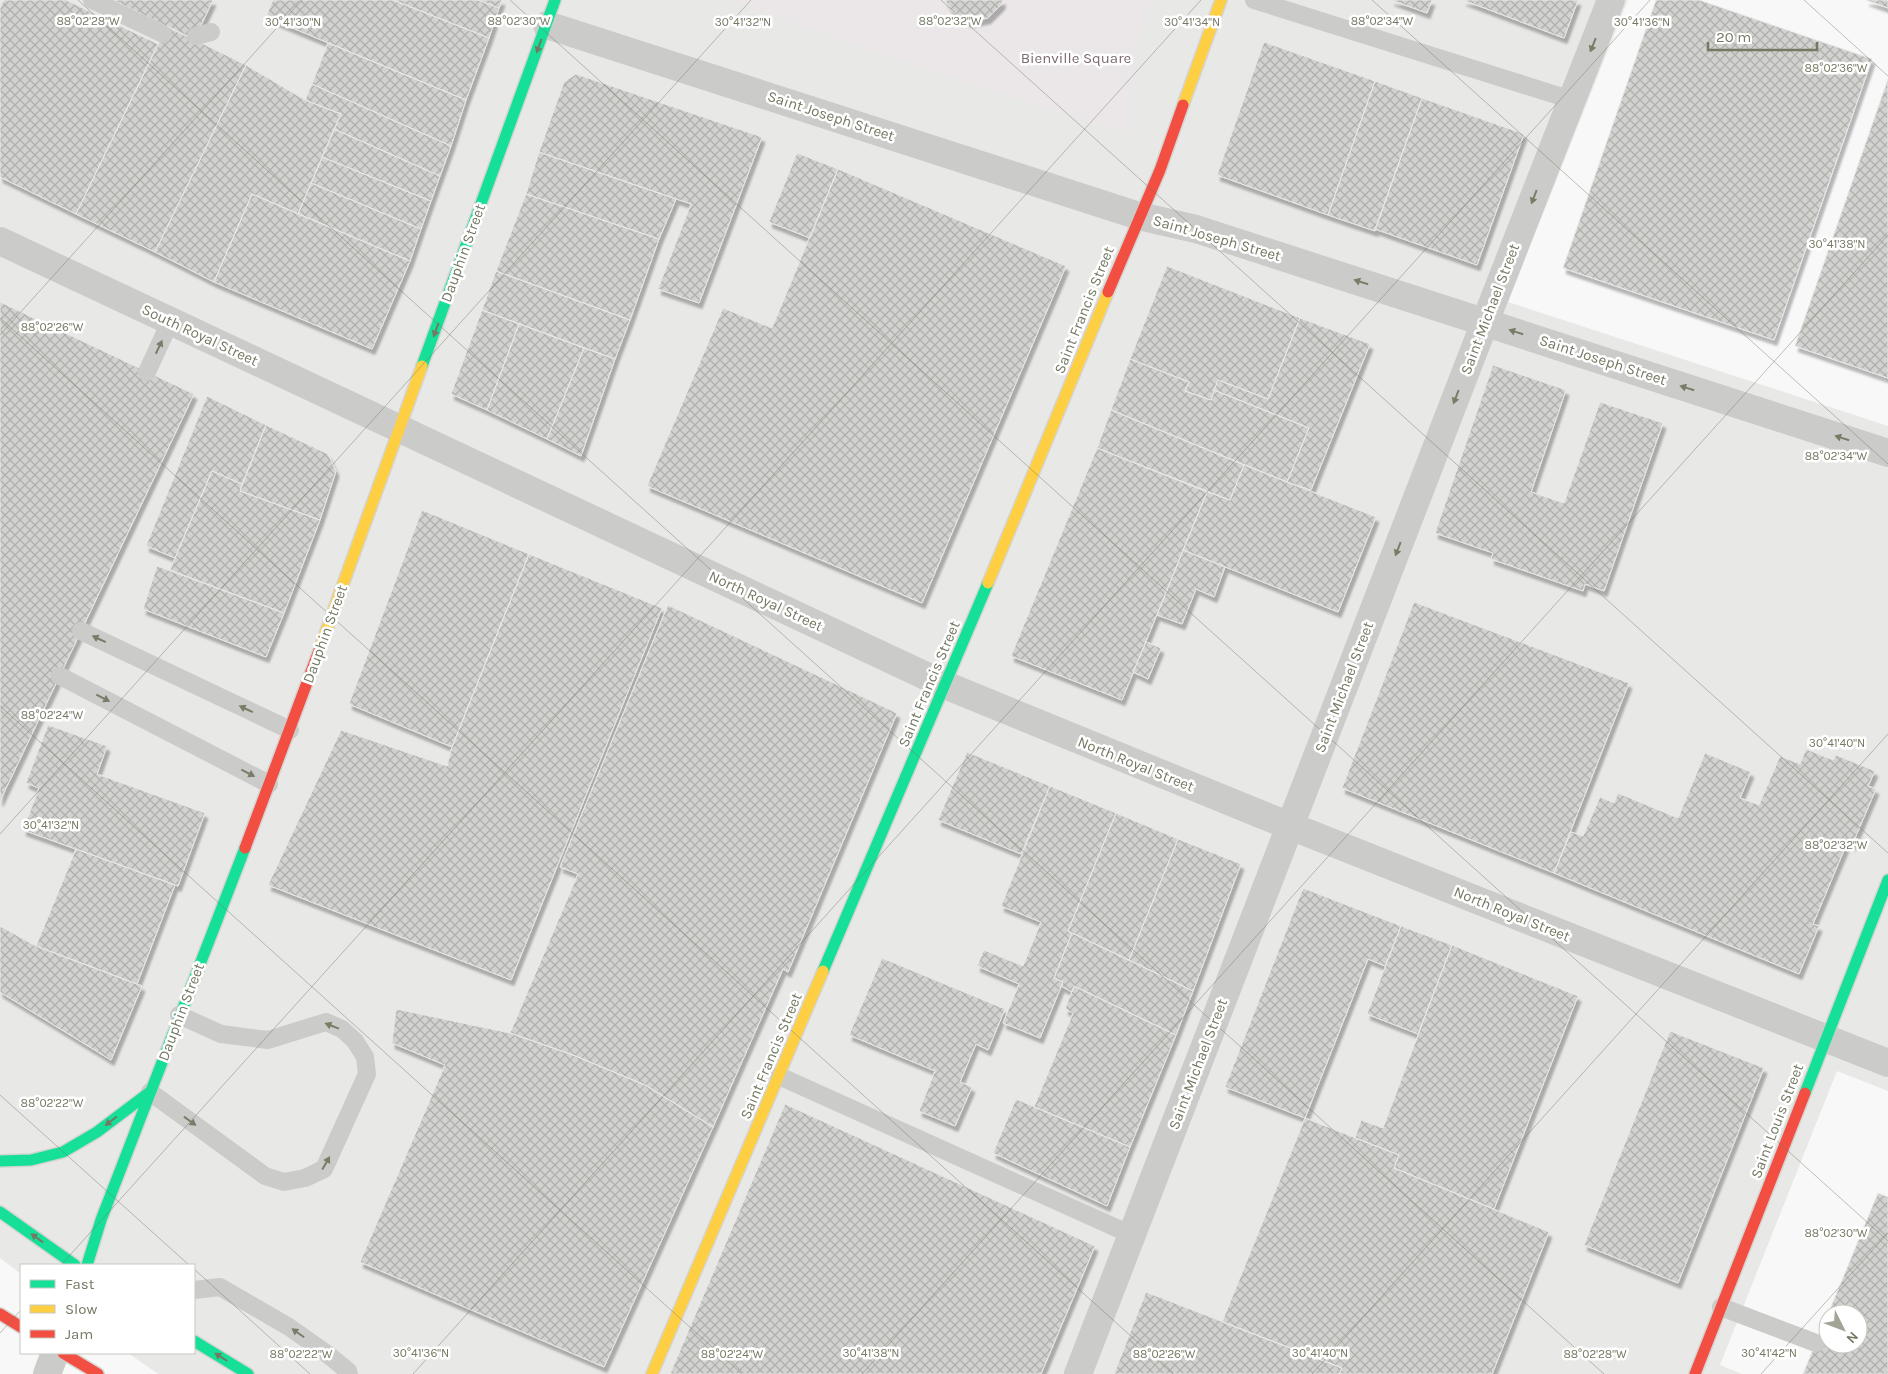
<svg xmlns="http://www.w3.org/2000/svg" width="1888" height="1374" font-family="Karla,sans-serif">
<defs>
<pattern id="building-cross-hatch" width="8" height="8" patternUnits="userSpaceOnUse" patternTransform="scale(1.25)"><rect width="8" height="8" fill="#d2d2d0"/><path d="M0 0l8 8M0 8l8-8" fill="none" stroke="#afafac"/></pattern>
<filter id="shadow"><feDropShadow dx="3" dy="5.5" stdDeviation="1" flood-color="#0004"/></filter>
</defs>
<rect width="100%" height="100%" fill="#f8f8f8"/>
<path fill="#e8e8e7" d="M0 0H1628L1508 302 1888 426V1091L1837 1071 1720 1365 1742 1374H158L128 1353H194V1265H21V1274L0 1258Z"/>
<path fill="#ebe7e9" d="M730 0H1152L1136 46 1129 135 878 53Z"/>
<path fill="url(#building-cross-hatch)" stroke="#e8e8e8" filter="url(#shadow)" d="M4 0H66L158 44 76 214 0 177V8Z
M113 0H213L194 40Z
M273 0H393L489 38 466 100 266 17Z
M393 0H478L499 8 489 38Z
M478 0H502L499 8Z
M945 0H1003L1001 5 988 18 969 22 952 11Z
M1391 0H1432L1427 13Z
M1463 0H1578L1564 38Z
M1656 0H1699L1872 59 1774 340 1563 268Z
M1866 0H1888V8Z
M167 26 246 65 155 252 76 214Z
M1264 42 1375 81 1328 215 1217 175Z
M328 43 466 100 451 146 312 84Z
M246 65 305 100 341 114 298 214 252 194 214 282 155 252Z
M576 74 762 137 699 303 658 289 691 204 539 152 564 82Z
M1888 79V378L1795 346Z
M1375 81 1422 98 1375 231 1328 215Z
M312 84 451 146 440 176 334 129 341 114 305 100Z
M1422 98 1524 134 1477 265 1375 229Z
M334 129 440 176 431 201 322 157Z
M539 152 676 199 659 239 526 194Z
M797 153 838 169 810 238 769 222Z
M322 157 431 201 421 229 311 183Z
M838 169 1066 266 922 603 647 486 723 308 772 328Z
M311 183 421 229 410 261 298 214Z
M252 194 410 261 372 349 214 282Z
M526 194 659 239 630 320 496 271Z
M1167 266 1300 318 1268 399 1218 380 1211 400 1185 391 1189 382 1130 359Z
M496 271 630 320 615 359 482 310Z
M0 302 194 394 0 801Z
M482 310 519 324 487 410 451 394Z
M1300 318 1370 344 1311 490 1287 482 1309 428 1214 390 1218 380 1268 399Z
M519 324 584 348 547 439 487 410Z
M584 348 615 359 581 456 547 439Z
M1130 359 1189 382 1185 391 1211 400 1214 390 1309 428 1287 482 1111 410Z
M1493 365 1566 390 1531 492 1564 503 1600 402 1663 423 1604 591 1585 584 1583 591 1491 559 1493 553 1435 533Z
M207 396 266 425 242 484 212 471 175 558 146 546Z
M1111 410 1244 465 1230 500 1097 448Z
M266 425 328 454 336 471 320 520 240 491Z
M1097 448 1207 492 1122 700 1011 656Z
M1244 465 1376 517 1338 612 1183 550 1207 492 1230 500Z
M212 471 242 484 240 491 320 520 284 613 170 570Z
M422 510 529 554 452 747 349 704Z
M1183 550 1225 567 1214 597 1196 589 1182 624 1157 615Z
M529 554 662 608 511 980 268 885 341 730 447 766 452 747Z
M157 566 284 613 266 657 143 609Z
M1414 602 1629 683 1554 873 1342 788Z
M668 605 897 713 788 972 783 969 713 1127 645 1085 573 1055 510 1033 578 874 560 867Z
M1146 642 1161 648 1148 679 1133 672Z
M48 725 107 746 97 774 205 813 178 886 23 830 39 788 26 783Z
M1806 749 1833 760 1836 755 1875 771 1868 786 1876 789 1852 845 1847 843 1813 924 1819 926 1799 974 1554 873 1571 832 1583 836 1600 797 1614 803 1618 793 1678 818 1705 753 1751 772 1740 798 1759 805 1780 756 1800 764Z
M967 752 1050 786 1021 854 938 820Z
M1050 786 1116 813 1068 931 1072 933 1054 978 1063 982 1040 1038 1003 1023 1019 984 977 966 984 950 1023 966 1041 922 1001 906Z
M1116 813 1178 839 1129 960 1068 931Z
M1178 839 1241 864 1193 991 1129 960Z
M76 849 175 885 137 984 36 946Z
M1303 888 1401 926 1385 966 1368 959 1305 1118 1225 1087Z
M0 926 36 946 142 986 111 1060 0 992Z
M1401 926 1452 945 1418 1034 1367 1014Z
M1072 933 1193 991 1176 1035 1074 986 1072 992 1061 986 1063 982 1054 978Z
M1452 945 1578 996 1494 1209 1394 1168 1399 1155 1355 1138 1361 1120 1383 1128Z
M882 958 1005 1009 988 1050 976 1044 960 1082 972 1087 955 1126 919 1111 935 1071 849 1035Z
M1074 986 1176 1035 1130 1147 1034 1107 1073 1013 1065 1009Z
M396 1009 510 1033 573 1055 645 1085 713 1127 604 1367 360 1262 445 1065 392 1043Z
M1670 1031 1764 1068 1678 1283 1584 1245Z
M1016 1099 1130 1147 1107 1206 993 1153Z
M785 1104 1095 1246 1041 1374H670Z
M1305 1118 1399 1155 1394 1168 1549 1232 1492 1374H1339L1342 1368 1222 1322Z
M1878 1193 1888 1197V1374H1803L1828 1314V1344H1858V1314H1828Z
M1146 1292 1342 1368 1339 1374H1114Z"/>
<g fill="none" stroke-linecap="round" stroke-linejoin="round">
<g stroke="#d4d5d3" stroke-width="14">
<path id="fast" d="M422 366 555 0
M823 971 988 583
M1805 1093 1888 880
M0 1161 31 1160 63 1152 97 1132 150 1092
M0 1212 75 1265
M87 1265 101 1220 245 848
M194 1341 248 1374"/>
</g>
<g stroke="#d4d5d3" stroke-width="14">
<path id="slow" d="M1183 105 1221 0
M988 583 1108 292
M320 648 422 366
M652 1374 823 971"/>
</g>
<g stroke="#d4d5d3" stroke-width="14">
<path id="jam" d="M1108 292 1160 170 1183 105
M245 848 320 648
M0 1314 21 1327
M63 1353 98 1374
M1695 1374 1805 1093"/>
</g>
<path stroke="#cbcbc9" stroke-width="18" d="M92 0 163 34
M1254 0 1572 100
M196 36 211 32
M147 372 170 322
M81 631 290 730
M60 676 269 784
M779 1076 1132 1235
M150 1092 265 1176 284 1182 305 1178 324 1169 367 1074 365 1057 355 1041 342 1029 326 1022 268 1040 221 1034 179 1015
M194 1290 220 1287 289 1327 326 1353 348 1371 349 1374
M1721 1307 1816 1343"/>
<path stroke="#cbcbc9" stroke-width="28" d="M547 25 1139 216 1196 229 1888 453
M0 241 945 685 1265 816 1888 1063
M47 1374 55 1353
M1078 1374 1485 322 1611 0"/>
<use href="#fast" stroke="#16e098" stroke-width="11"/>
<use href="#slow" stroke="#ffcf43" stroke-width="11"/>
<use href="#jam" stroke="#f24e42" stroke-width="11"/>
</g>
<defs><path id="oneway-solid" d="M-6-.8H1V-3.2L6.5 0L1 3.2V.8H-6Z" transform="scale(1.25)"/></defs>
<g fill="#777d67">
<use href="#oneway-solid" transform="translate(1593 45) rotate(112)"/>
<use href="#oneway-solid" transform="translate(1534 197) rotate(111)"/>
<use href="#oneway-solid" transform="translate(1361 282) rotate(-162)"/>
<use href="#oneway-solid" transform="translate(1516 332) rotate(-162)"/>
<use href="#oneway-solid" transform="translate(159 347) rotate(-65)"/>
<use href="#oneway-solid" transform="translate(1687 388) rotate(-162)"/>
<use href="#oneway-solid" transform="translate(1456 397) rotate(111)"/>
<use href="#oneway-solid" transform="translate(1842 438) rotate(-162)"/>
<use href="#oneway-solid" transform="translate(1398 549) rotate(111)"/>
<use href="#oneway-solid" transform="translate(99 639) rotate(-155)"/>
<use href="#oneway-solid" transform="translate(103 698) rotate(27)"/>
<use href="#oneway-solid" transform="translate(246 709) rotate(-155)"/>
<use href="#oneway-solid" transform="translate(248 773) rotate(27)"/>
<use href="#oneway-solid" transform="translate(332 1026) rotate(-159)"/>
<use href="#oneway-solid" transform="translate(190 1121) rotate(36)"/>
<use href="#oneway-solid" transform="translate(326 1163) rotate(-60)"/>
<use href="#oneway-solid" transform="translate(298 1333) rotate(-145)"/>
</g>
<g fill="#737962">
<use href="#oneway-solid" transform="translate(539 46) rotate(110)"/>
<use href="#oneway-solid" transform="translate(436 330) rotate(110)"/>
<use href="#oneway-solid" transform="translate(111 1121) rotate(143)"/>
<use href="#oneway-solid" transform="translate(37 1238) rotate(-144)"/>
<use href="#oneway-solid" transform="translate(221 1357) rotate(-148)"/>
</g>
<path fill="none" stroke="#737962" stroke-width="1" stroke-opacity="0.45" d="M78 0 1604 1374M510 0 1888 1241M941 0 1888 853M1372 0 1888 464M1804 0 1888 76M0 318 1173 1374M0 335 302 0M0 706 742 1374M0 834 751 0M0 1095 189 1265M61 1265 1201 0M194 1269 310 1374M0 1333 21 1310M413 1374 1650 0M862 1374 1888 235M1312 1374 1888 734M1761 1374 1888 1233"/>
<g text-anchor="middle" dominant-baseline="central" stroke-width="5" stroke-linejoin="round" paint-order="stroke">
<g font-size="15" fill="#7d6a71" stroke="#fff">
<text x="1076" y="58">Bienville Square</text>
</g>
<g font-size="15" fill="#737962" stroke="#fff">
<text transform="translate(831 116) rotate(18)">Saint Joseph Street</text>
<text transform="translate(1217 238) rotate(16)">Saint Joseph Street</text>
<text transform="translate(463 253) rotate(-70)">Dauphin Street</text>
<text transform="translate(1490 309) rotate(-69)">Saint Michael Street</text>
<text transform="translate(1084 310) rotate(-68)">Saint Francis Street</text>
<text transform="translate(200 335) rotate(25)">South Royal Street</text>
<text transform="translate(1603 360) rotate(18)">Saint Joseph Street</text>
<text transform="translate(766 601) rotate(25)">North Royal Street</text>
<text transform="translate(325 634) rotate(-70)">Dauphin Street</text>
<text transform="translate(929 684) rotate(-67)">Saint Francis Street</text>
<text transform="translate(1344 687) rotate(-69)">Saint Michael Street</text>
<text transform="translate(1136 764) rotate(22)">North Royal Street</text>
<text transform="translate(1512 914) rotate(22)">North Royal Street</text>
<text transform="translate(181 1012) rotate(-69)">Dauphin Street</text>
<text transform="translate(771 1056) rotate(-67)">Saint Francis Street</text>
<text transform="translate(1198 1064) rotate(-69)">Saint Michael Street</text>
<text transform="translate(1777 1121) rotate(-69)">Saint Louis Street</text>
</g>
</g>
<g font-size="12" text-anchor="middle" fill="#737962" stroke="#fff" stroke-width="5" stroke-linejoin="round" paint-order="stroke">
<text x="88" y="25">88°02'28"W</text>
<text x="519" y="25">88°02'30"W</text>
<text x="950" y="25">88°02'32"W</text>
<text x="1382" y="25">88°02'34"W</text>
<text x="293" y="26">30°41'30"N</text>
<text x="743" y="26">30°41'32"N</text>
<text x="1192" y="26">30°41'34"N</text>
<text x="1642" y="26">30°41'36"N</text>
<text x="1836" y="72">88°02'36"W</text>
<text x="1837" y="248">30°41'38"N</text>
<text x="52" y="331">88°02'26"W</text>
<text x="1836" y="460">88°02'34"W</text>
<text x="52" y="719">88°02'24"W</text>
<text x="1837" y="747">30°41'40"N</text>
<text x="51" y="829">30°41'32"N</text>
<text x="1836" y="849">88°02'32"W</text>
<text x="52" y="1107">88°02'22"W</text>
<text x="1836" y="1237">88°02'30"W</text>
<text x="421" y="1357">30°41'36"N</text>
<text x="871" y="1357">30°41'38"N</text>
<text x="1320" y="1357">30°41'40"N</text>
<text x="1769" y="1357">30°41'42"N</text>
<text x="301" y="1358">88°02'22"W</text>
<text x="732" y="1358">88°02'24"W</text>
<text x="1164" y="1358">88°02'26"W</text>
<text x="1595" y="1358">88°02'28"W</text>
</g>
<rect x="20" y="1264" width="175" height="90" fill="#ffffff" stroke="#c7c9c0"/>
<rect x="30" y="1280" width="25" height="8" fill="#16e098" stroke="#c7c9c0"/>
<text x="65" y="1289" font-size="15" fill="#737962">Fast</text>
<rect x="30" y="1305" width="25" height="8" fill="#ffcf43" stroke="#c7c9c0"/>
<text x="65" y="1314" font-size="15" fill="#737962">Slow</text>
<rect x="30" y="1330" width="25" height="8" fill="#f24e42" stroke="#c7c9c0"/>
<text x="65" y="1339" font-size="15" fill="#737962">Jam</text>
<g transform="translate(1843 1329) rotate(132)"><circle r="24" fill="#ffffff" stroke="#c7c9c0"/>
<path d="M0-4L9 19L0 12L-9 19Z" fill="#a2a596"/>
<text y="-8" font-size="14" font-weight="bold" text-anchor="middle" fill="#737962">N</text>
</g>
<path d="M1708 42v8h109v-8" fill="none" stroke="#737962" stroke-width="2.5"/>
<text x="1716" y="42" font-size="15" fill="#737962" stroke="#ffffff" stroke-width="4" paint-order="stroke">20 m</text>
</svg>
